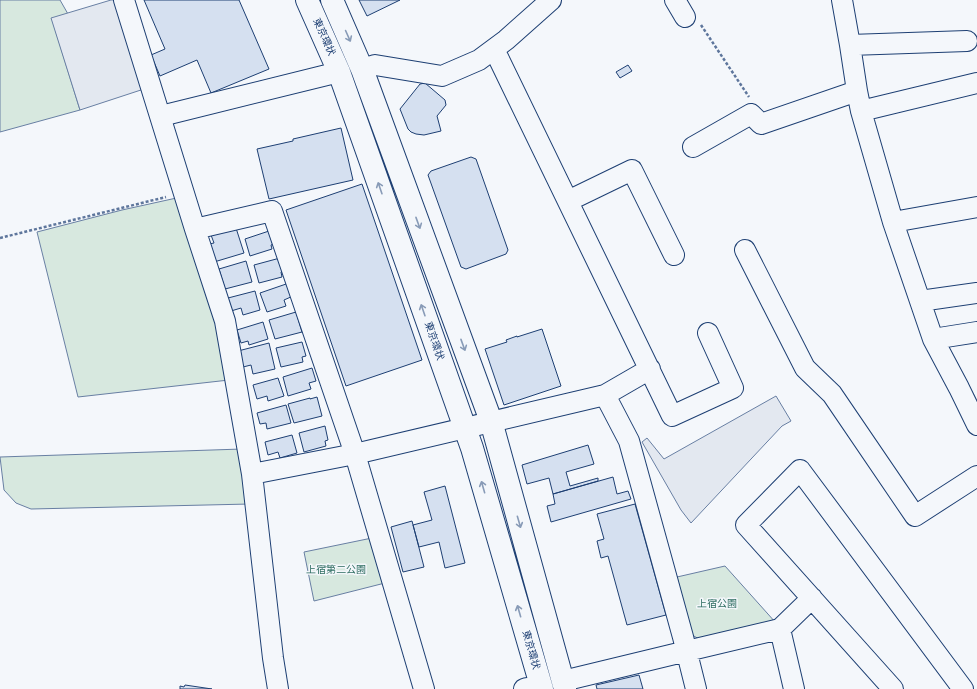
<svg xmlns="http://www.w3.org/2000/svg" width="977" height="689" font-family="'Fira Sans Condensed','Noto Sans JP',sans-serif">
<rect width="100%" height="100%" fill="#f4f7fb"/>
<path fill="#d7e8df" stroke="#687fa3" d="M0 0H60L68 14 52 19 80 110 0 132Z
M181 197 219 325 229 380 78 397 37 232 122 210Z
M242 449 250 504 31 509 16 503 4 490 0 457Z
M372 538 385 583 314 601 304 552Z
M725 566 776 623 701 640 692 635 677 577Z"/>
<path fill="#e3e8f0" stroke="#687fa3" d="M111 0H122L147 88 80 110 51 18Z
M776 396 791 421 782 426 691 523 681 510 642 442 647 438 664 459Z"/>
<path fill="#d5e0f0" stroke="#1d3f73" d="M144 0H239L269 69 211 93 197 60 160 76 151 55 165 49Z
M359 0H400L367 16Z
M628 65 632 71 620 78 616 72Z
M425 83 445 100 446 105 437 116 441 131 424 135 416 134 411 132 408 129 400 109 420 84Z
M341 128 353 180 269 199 257 149 293 141V139Z
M471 157 476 159 508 250 506 254 466 269 461 267 428 175 431 171Z
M362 184 422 360 346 386 286 210Z
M236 228 244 253 214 262 209 244 214 243 211 235Z
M269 231 273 244 271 245 272 249 250 256 245 239Z
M280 258 284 271 281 272 282 277 259 283 254 265Z
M246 261 252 282 225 289 219 269Z
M289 283 293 296 284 300 286 306 267 312 260 293Z
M255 291 260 310 243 315 241 308 231 311 228 298Z
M296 312 302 332 275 339 269 320Z
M263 322 268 339 249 345 248 341 241 343 237 330Z
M542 329 561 386 504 405 485 349 507 342 506 340 517 336V337Z
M302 342 306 356 302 357 303 362 281 367 276 348Z
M269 343 275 369 253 374 251 365 243 367 238 351Z
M312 368 316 381 309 383 311 389 288 396 283 377Z
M278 378 284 396 268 401 267 396 257 399 253 385Z
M317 397 322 416 294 423 288 404 310 398V399Z
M286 405 291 423 267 429 266 423 260 424 257 413Z
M325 426 328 440 325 441 326 446 304 452 299 433Z
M292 435 297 453 280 458 278 452 268 455 265 442Z
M588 445 594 464 566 472 570 486 598 478V481L553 494 549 478 527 484 522 465Z
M613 477 617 494 628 491 631 499 551 522 547 506 555 504 553 494Z
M445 486 465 563 445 568 439 542 419 547 413 525 432 520 424 492Z
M635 504 666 615 627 625 608 556 601 558 597 541 604 539 597 514Z
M412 521 424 567 403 572 391 527Z
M639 675 643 689H597L596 685Z
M185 685 212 689H180V686L184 687Z"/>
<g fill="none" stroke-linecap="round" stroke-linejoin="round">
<g stroke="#1d3f73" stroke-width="22">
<path id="minor" d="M124 0 195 229 225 321 252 474 273 658 278 689
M675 0 685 17
M842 0 850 45 857 91 861 111 893 222 933 339 959 388 977 425
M850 45 967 41
M494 49 672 416 733 388 708 333
M362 69 375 65 442 76 479 60 506 40 551 0
M861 111 977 83
M161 116 339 72
M693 147 751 114 761 124 857 91
M568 201 632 170 674 255
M893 222 977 207
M195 229 272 211 355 454 424 689
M745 250 805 368 832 394 915 516 977 476
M920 301 977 293
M933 339 977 332
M605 395 629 441 683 637 696 689
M252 474 355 454 605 395 650 369
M780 629 794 689
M563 681 687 651 780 629 812 598
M524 689 527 688
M893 689 746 525 800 470 963 689"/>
</g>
<g stroke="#1d3f73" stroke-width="24">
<path id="highway" d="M307 0 339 72 472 448 542 689
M332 0 362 69 491 421 565 689"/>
</g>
<path stroke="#5e769c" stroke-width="2.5" stroke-dasharray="3 2" stroke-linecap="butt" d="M701 25 749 97
M0 238 166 197"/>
<use href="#minor" stroke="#f4f7fb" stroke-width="20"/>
<use href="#highway" stroke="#f4f7fb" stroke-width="22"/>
</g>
<defs><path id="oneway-shaft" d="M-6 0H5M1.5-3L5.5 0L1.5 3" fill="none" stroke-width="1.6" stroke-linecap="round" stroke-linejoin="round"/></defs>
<g stroke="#889bb7">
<use href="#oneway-shaft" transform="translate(348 36) rotate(66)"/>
<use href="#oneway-shaft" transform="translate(380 188) rotate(-109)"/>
<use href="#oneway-shaft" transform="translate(418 223) rotate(70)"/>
<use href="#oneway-shaft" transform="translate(423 310) rotate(-109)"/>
<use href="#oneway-shaft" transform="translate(463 345) rotate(70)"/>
<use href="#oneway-shaft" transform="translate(483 487) rotate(-106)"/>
<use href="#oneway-shaft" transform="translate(519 522) rotate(74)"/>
<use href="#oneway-shaft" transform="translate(519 611) rotate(-106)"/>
</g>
<g text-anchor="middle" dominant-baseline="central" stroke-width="3" stroke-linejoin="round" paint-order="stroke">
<g font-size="10" fill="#1d3f73" stroke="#f4f7fb">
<text transform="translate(324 37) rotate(66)">東京環状</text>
<text transform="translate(434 341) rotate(71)">東京環状</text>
<text transform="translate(531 650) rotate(74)">東京環状</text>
</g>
<g font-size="10" fill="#2c6c60" stroke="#f4f7fb">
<text x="336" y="570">上宿第二公園</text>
<text x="717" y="604">上宿公園</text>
</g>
</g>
</svg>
